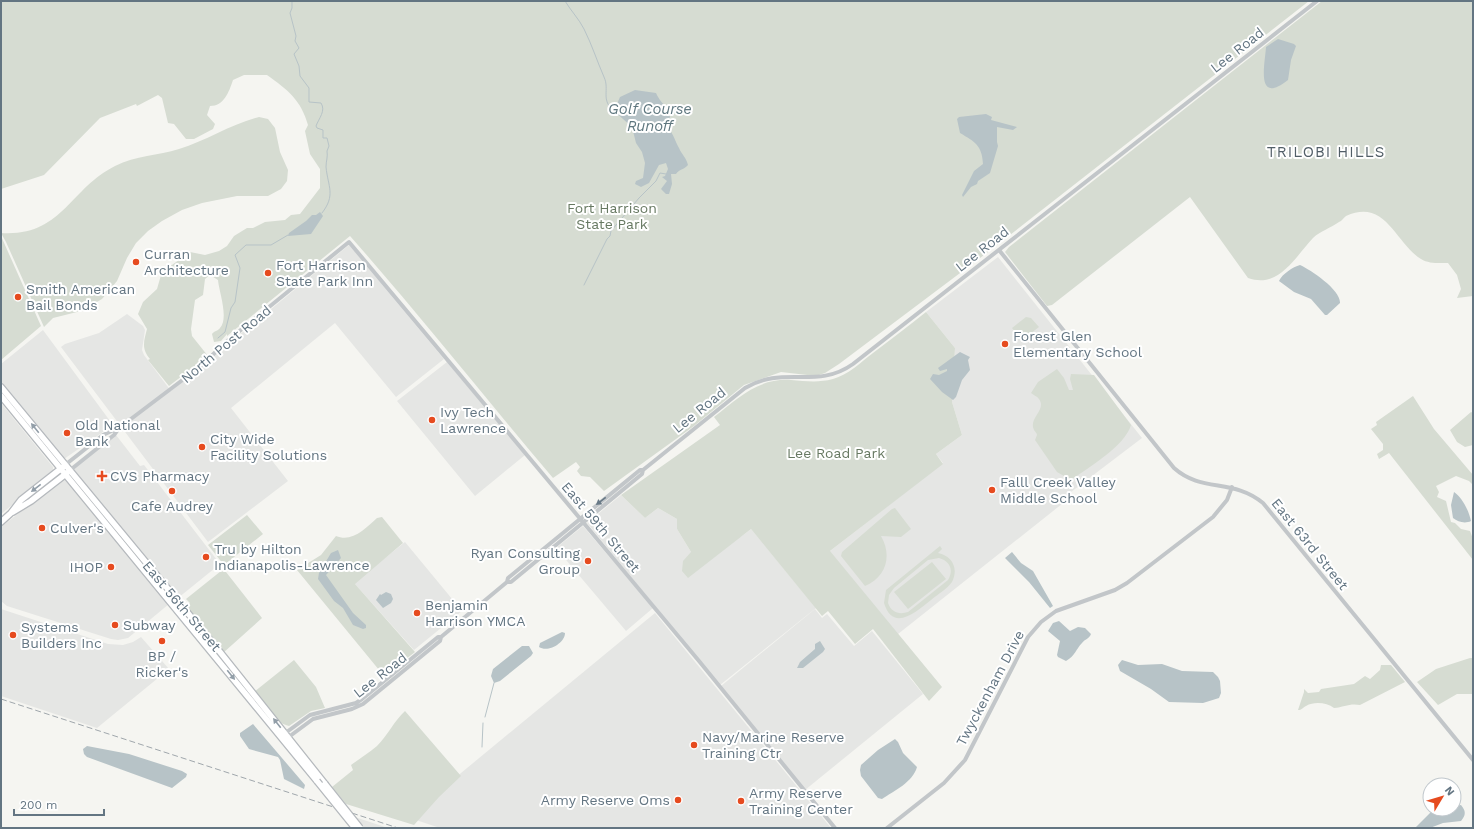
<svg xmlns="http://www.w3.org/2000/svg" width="1474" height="829" font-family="'Work Sans',sans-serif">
<rect width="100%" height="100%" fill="#f5f5f1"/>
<path fill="#e5e6e4" d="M349 245 444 359 396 397 335 323 231 408 288 481 208 542 61 347 65 344 99 333 127 314 143 326 145 330 142 350 144 355 171 391Z
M998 257 1142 438 1071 492 1072 496 893 638 825 555 943 463 936 454 962 435 952 402 955 348 926 312Z
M43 330 113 425 64 459 56 451 1 384V364Z
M447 362 525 455 475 496 397 401Z
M1 403 53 467V472L1 514Z
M116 435 140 466 144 465 220 564 178 598 72 470Z
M64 478 169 604 128 638 118 640 111 639 7 606 1 601V527Z
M621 495 645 518 658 508 677 519V529L691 552 742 536 751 529 816 608 720 685 587 523Z
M583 526 653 608 626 631 556 548Z
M405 542 462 611 414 650 354 583Z
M1 609 108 644 123 645 133 642 141 637 169 669 97 728 1 696Z
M815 609 822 618 827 614 854 646 872 631 923 694 805 790 721 686Z
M655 613 831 828H440L413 819 461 773Z
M352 816 388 828H362Z"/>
<path fill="#d6dcd2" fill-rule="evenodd" d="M1 1H1309L992 249 839 364 825 373 816 376 781 372 744 385 694 426 604 491 590 477 581 476 577 471 580 467 576 462 553 478C485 398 420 315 350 236L227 336V334L221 341 214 342 212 334C214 331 218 331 220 328 229 318 219 292 218 280L210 275 205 279 203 295 195 300 191 329 192 336 208 356 169 386 148 360 150 359C141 348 144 341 147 329L138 314 143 302 157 289 161 275 165 270 190 252 205 255 219 251 227 246 234 236 247 228H253L265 222 285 220 291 215 300 214 320 188V169L310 154 305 131 308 125C301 100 288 90 267 75H244L233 80C229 92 224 106 210 106L207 115 215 124 213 129 194 139H186L174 124 168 123 162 98 158 95 137 106 136 104 100 118 44 175 1 189Z
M1322 1H1473V296L1457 298 1461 289 1457 275 1448 263C1439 263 1429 264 1421 259 1395 243 1386 198 1346 216 1343 218 1342 221 1339 222 1331 228 1320 231 1313 238 1295 257 1279 289 1248 278L1190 197 1052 305 1047 306 1005 252 1009 247Z
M259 117 268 119 275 128 280 152 288 170 287 181 281 189 268 196H237L202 203 182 210 162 221 148 231 136 243 127 258 117 281 102 299 81 311 53 318 44 327 6 242 1 233C62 237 69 189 115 166 136 155 158 156 179 149 206 141 231 124 259 117Z
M1 236 41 326 1 360Z
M926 312 955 348 952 402 962 435 936 454 943 464 830 551 942 687 929 701 873 629 855 644 828 611 822 616 751 529 688 578 682 571 683 561 691 552 677 529V519L658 508 645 518 621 495 720 425 714 417C738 398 758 378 791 380 805 381 818 383 833 379 848 375 861 362 873 353 891 339 909 326 926 312Z
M1026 317 1031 318 1039 327 1022 340 1012 328Z
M1057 369 1064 378 1069 390H1073L1070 379 1071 374 1094 375 1131 425C1125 446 1089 467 1071 480L1057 472 1035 440 1037 435C1037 433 1035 432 1034 430 1028 418 1047 410 1039 399 1037 396 1033 395 1031 393L1038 382Z
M1413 396 1434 429 1473 475V485L1469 481 1456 476 1436 486 1439 492 1437 497 1446 501 1451 522 1455 523 1461 529 1470 531 1473 539V560L1389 453 1379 459 1377 454 1383 450V444L1371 429 1377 425 1376 422Z
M1471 412 1473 413V445L1465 447 1457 442 1450 430Z
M895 508 911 529 901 537 881 536C892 555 887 577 865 586L841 556 842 552 892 509Z
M247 515 263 534 224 565 208 545Z
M382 517 403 543 355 584 415 652 384 676 297 570 321 555 336 536C352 543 366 528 377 518Z
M940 546 942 549 938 553C952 556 959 568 952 582 947 589 938 594 931 600 917 611 893 633 884 603L886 590ZM939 558C950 561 954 570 948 580L908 612C899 615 891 612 888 603L889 595 894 588 928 560Z
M932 562 946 579 908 609 894 592Z
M221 571 226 572 262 618 223 653 186 606 190 603 186 599Z
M1470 658H1473V694H1457L1438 705 1417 682 1436 669Z
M294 660 316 687 325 708 311 711 289 726C273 722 264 704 254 692Z
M1381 665H1391L1405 682 1360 705C1350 703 1344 707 1334 708 1327 703 1315 701 1306 706 1302 708 1302 710 1298 710L1304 692V689L1308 693 1319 692 1321 689 1354 684 1365 676 1370 679 1380 670Z
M405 711 461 776 439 797 414 825 346 804 332 787 353 770 351 765C359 759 369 753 377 746 388 735 394 721 405 711Z"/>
<path fill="#b7c3c7" d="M1278 39 1294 44 1296 46 1291 60 1288 80C1255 106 1265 64 1266 47Z
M635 90 656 93C664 111 674 103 668 128 674 135 675 141 679 148 682 155 686 157 688 165 684 170 679 169 676 174H671L672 184 669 194H666L661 189 667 181 662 177 665 176 668 169 666 163 659 165 649 183 641 187 635 184 636 181 643 178 645 163 642 152 636 143 632 127 614 111 620 97Z
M986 114 992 117 991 120 1017 127 1013 130 997 127V142L998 146 990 173 978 181 977 184 971 187 963 197 962 195 974 171 983 164C982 145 975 142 960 133L957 119 959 117Z
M320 212 323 216 311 234 288 236 289 233 306 221 312 215H316Z
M1300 265C1311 270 1341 290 1340 303L1327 315H1325L1311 299 1294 292 1279 281C1282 274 1293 267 1300 265Z
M960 352 970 357 968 360 970 370 962 380 956 397 953 400 942 392 930 379 933 374 939 375 947 371V369L940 371 938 368Z
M1454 492C1462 497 1469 511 1471 521 1465 524 1458 522 1453 518L1451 505Z
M338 550 341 558 326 575 353 613 366 625V628L363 629 353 625 343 608 334 601 318 579 319 573 331 553Z
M1012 552 1021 563 1033 571 1053 606 1050 608 1029 582 1005 558Z
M386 592 391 594 393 599 391 603 383 608 376 600 380 594 381 595Z
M1059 621 1070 631 1078 627 1085 628 1091 634C1089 639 1085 639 1082 643 1076 649 1075 656 1066 661L1058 657 1057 655 1060 641 1048 631 1053 623Z
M562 632 565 633C565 643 548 653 539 647L540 643Z
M820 641 825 649 823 652 803 668H797L800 662 815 649V644Z
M522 646H529L533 653 531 656 500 681 494 683 491 676 493 669Z
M1122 660 1138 665 1162 664 1182 671 1213 672 1218 677 1220 681 1221 693 1219 698 1203 703 1169 702 1151 689 1120 671 1118 665Z
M253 724 305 785 304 789 284 779 280 760 278 757 249 749 240 736V733Z
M895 739 898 742 903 753 917 767C913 782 894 791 882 799L878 798 861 776 860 770 861 765 878 750Z
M87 746 129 754 182 771 187 774 186 777 172 788 87 757 84 754 83 749Z
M1461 805C1466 811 1466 815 1461 821L1443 823 1430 828H1415L1434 809H1454V806Z"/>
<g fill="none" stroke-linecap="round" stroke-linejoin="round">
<path stroke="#b7c3c7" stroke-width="1" d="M292 1V8L290 13 296 36 295 41 299 48 294 54 299 66 300 76 309 88V102L321 103C326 111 319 118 316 126L317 128 323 130V138H327L329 146 327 151C328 157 326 161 326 167 328 187 336 195 322 213
M565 1C571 11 579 19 584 29 592 45 597 61 604 77 610 90 600 100 614 111
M584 285 607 239 610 236 611 231 639 198 656 181 660 173 666 174
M218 338 225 332 231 308 235 302 240 268 235 255 246 245H271L288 235
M485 717 494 683
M482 747 483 723"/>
<g stroke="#b5b9bd" stroke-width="8">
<path id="major" d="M1 387 220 652 325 784
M1 396 317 781
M13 512 31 501 67 473
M1 522 11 513 21 500 63 467"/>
</g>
<path stroke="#c2c6c9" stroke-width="4" d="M999 250 1174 468C1202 493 1233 478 1263 503L1473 760
M65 465 103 435 118 428
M69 471 114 435 119 428 201 366 226 342 349 242 699 661 835 828
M507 582H511L642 474 643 470
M284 734 310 715 356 703 362 699 438 637H441L507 582 508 578 640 470H643L745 388C783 365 817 390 853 364L1317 1
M286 739 313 719 352 709 363 704 440 641 441 637
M887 828 944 783 965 760 1028 637 1041 622 1056 611 1115 590 1127 583 1213 517 1227 500 1232 487"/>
<use href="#major" stroke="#fff" stroke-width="5.5"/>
<path stroke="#a0a7ac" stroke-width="1" stroke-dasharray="6 3" stroke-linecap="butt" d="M1 699 398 828"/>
<g stroke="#b5b9bd" stroke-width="8" stroke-linecap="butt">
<path id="major-bridge" d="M317 781 355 828
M325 784 360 828"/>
</g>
<use href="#major-bridge" stroke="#fff" stroke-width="5.5"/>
</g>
<defs><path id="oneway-solid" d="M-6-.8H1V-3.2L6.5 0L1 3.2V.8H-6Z"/></defs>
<g fill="#929ea8">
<use href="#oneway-solid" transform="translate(35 428) rotate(-129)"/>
<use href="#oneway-solid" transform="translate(36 488) rotate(142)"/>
<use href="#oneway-solid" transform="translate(231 675) rotate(51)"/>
<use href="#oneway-solid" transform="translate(277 723) rotate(-128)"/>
</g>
<use fill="#687986" href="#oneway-solid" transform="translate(601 501) rotate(142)"/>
<g fill="#e64b1f" stroke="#fff" stroke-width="1.5">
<circle cx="136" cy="262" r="4"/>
<circle cx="268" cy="273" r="4"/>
<circle cx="18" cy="297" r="4"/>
<circle cx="1005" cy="344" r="4"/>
<circle cx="432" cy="420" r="4"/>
<circle cx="67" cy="433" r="4"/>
<circle cx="202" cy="447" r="4"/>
<path d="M100 470h4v4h4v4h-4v4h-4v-4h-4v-4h4z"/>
<circle cx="992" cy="490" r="4"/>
<circle cx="172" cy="491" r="4"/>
<circle cx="42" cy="528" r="4"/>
<circle cx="206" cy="557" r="4"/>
<circle cx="588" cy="561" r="4"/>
<circle cx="111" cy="567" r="4"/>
<circle cx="417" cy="613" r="4"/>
<circle cx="115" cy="625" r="4"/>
<circle cx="13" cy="635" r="4"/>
<circle cx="162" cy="641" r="4"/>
<circle cx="694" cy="745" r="4"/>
<circle cx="678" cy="800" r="4"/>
<circle cx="741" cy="801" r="4"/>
</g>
<g text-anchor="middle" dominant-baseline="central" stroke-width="4" stroke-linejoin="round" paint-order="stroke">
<g font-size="14" fill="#637582" stroke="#fff">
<text transform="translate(1237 50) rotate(-38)">Lee Road</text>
<text transform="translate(982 249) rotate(-38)">Lee Road</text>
<text transform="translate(226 344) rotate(-40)">North Post Road</text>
<text transform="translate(699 410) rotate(-39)">Lee Road</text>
<text transform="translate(601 527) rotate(50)">East 59th Street</text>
<text transform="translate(1310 544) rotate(51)">East 63rd Street</text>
<text transform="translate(182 606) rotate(50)">East 56th Street</text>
<text transform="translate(380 675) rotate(-38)">Lee Road</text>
<text transform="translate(990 688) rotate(-62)">Twyckenham Drive</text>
</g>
<g font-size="14" fill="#677962" stroke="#fff">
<text x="612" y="208">Fort Harrison<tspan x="612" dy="16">State Park</tspan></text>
<text x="836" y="453">Lee Road Park</text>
</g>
<g font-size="14" fill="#637582" stroke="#fff" text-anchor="start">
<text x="144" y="254">Curran<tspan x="144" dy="16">Architecture</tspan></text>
<text x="276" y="265">Fort Harrison<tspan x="276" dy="16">State Park Inn</tspan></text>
<text x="26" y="289">Smith American<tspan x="26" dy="16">Bail Bonds</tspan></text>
<text x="1013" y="336">Forest Glen<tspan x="1013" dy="16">Elementary School</tspan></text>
<text x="440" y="412">Ivy Tech<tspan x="440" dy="16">Lawrence</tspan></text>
<text x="75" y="425">Old National<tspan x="75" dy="16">Bank</tspan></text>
<text x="210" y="439">City Wide<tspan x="210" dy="16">Facility Solutions</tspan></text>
<text x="110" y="476">CVS Pharmacy</text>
<text x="1000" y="482">Falll Creek Valley<tspan x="1000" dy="16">Middle School</tspan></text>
<text x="172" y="506" text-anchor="middle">Cafe Audrey</text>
<text x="50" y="528">Culver's</text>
<text x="214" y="549">Tru by Hilton<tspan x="214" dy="16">Indianapolis-Lawrence</tspan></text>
<text x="580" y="553" text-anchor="end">Ryan Consulting<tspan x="580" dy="16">Group</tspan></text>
<text x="103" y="567" text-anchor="end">IHOP</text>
<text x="425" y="605">Benjamin<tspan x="425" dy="16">Harrison YMCA</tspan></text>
<text x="123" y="625">Subway</text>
<text x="21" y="627">Systems<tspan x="21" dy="16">Builders Inc</tspan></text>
<text x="162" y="656" text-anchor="middle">BP /<tspan x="162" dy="16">Ricker's</tspan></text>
<text x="702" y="737">Navy/Marine Reserve<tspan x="702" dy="16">Training Ctr</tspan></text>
<text x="749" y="793">Army Reserve<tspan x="749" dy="16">Training Center</tspan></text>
<text x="670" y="800" text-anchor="end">Army Reserve Oms</text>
</g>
<g font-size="15" font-style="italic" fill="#5f777f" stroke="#fff">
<text x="650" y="109">Golf Course<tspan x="650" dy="17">Runoff</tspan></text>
</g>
<g font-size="15" letter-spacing="1" fill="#515e67" stroke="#fff">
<text x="1326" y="152">TRILOBI HILLS</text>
</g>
</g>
<rect width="1474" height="829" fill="none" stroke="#637582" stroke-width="4"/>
<g transform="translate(1442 797) rotate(52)"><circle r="19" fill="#ffffff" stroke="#c1c8cd"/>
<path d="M0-3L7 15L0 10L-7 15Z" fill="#e64b1f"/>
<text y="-6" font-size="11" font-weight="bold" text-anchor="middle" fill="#637582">N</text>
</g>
<path d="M14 809v6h90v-6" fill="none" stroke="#637582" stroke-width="2"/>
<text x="20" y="809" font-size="12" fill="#637582" stroke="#ffffff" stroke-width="3" paint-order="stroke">200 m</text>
</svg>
